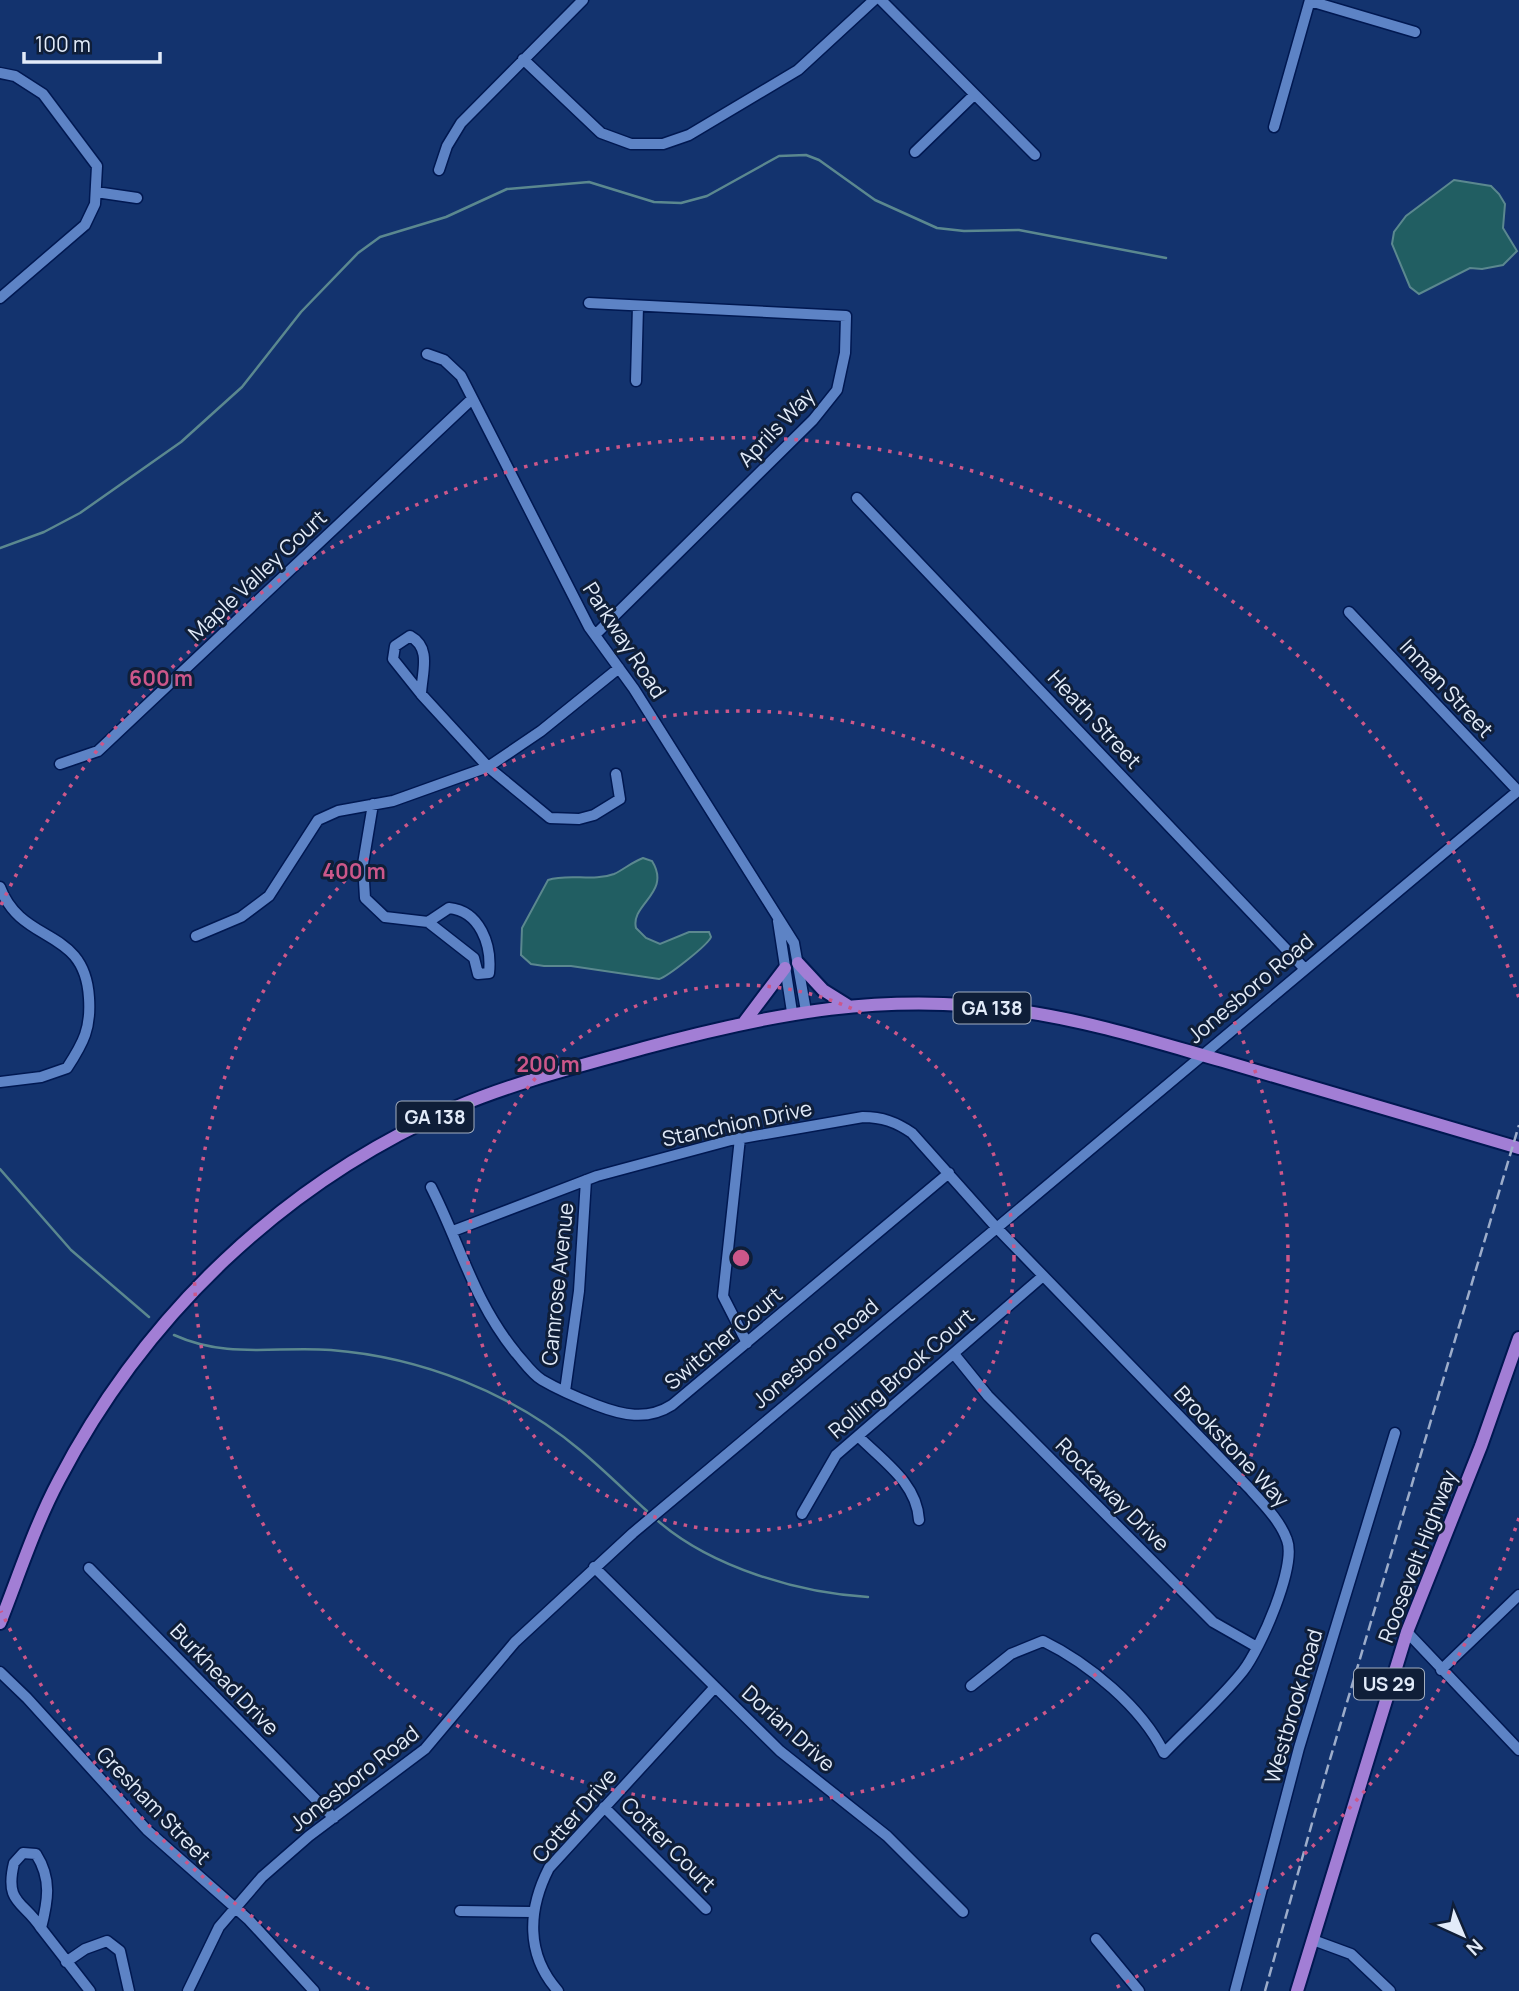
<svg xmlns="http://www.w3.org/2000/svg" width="1519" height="1991" font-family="Manrope,sans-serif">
<rect width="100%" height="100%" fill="#13336e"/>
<path fill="#215e62" stroke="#5b888f" stroke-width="2" d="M1454 180 1491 186 1499 194 1505 204 1503 228 1517 251 1503 265 1482 269 1470 268 1419 294 1410 287 1392 244 1394 232 1406 216Z
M643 858 652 861C672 893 630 904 636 928L646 938 660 944 689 932H709L711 937C708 945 667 977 659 979L571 966H544L531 964 521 955 522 928 548 880C569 873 593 882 614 874 623 870 632 862 643 858Z"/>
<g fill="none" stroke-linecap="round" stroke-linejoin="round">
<path stroke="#5b888f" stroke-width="2.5" d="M0 548 44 532 80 513 181 442 242 387 301 312 358 253 380 237 446 217 507 189 589 182 654 202 681 203 707 196 779 156 806 155 819 160 875 200 937 228 964 231 1019 230 1166 258
M0 1169 71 1250 149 1317
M174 1335C227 1359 275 1346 331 1350 420 1357 511 1392 580 1450 603 1469 625 1491 647 1511
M658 1521C711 1567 798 1593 868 1597"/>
<g stroke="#001851" stroke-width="13">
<path id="minor" d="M881 0 1035 155
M1310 1 1415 32
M523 59 601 133 631 144H663L689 135 798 70 874 0
M0 73 15 76 43 94 97 166 95 204 85 225 0 298
M1274 127 1310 0
M915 152 974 95
M439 170 447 146 461 123 583 0
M96 192 137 198
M589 303 846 316 845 353 837 390 813 420 595 635
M427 354 444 360 461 376 589 627 634 689 794 943 806 1011
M636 381 638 306
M857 498 1304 968
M1349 612 1518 791
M410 636C432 648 422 672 421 694L393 659 395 646Z
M421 694 488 767 550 818 579 819 594 815 620 799 616 774
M60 764 98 751 472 399
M373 804 363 864 365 898 385 917 428 922
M0 887C22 946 85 926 89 998 91 1028 84 1042 67 1068L41 1077 0 1082
M449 908C480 911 492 945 489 973L478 974 474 958 428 922Z
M778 921 792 1012
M196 936 241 917 269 896 318 820 338 811 393 801 488 767 541 731 619 668
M740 1138 723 1296 747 1343
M431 1187C461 1246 473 1300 516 1353 524 1362 532 1374 542 1380 559 1390 578 1398 596 1405 622 1415 647 1421 672 1405L949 1173
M453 1231 597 1176 731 1140 863 1117C882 1117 896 1122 912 1133L995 1226 1249 1488C1262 1503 1280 1520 1287 1540 1297 1566 1260 1649 1243 1671 1220 1700 1190 1726 1164 1753 1142 1707 1088 1663 1043 1641L1011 1654 971 1686
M954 1354 988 1396 1213 1622 1257 1647
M565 1391 579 1291 586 1180
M858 1436C883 1461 917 1483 919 1520
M802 1514 836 1455 1043 1276
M594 1567 780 1751 887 1836 963 1912
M89 1568 334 1818
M1407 1632 1519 1750
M1441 1670 1519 1595
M0 1672 27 1698 147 1830 249 1920 314 1991
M604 1807 706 1909
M23 1853 36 1854C52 1879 48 1901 41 1928 24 1901 4 1904 14 1863Z
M460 1911 533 1912
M41 1928 90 1991
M1096 1939 1139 1991
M1313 1940 1351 1954 1390 1991
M66 1962 85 1949 107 1941 120 1951 129 1991
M188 1991 219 1927 262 1877 309 1836 425 1749 515 1642 633 1533 1519 790
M558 1991C525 1954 528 1909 549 1868L715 1687
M1235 1991 1299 1748 1395 1433"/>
</g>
<g stroke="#001851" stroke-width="16">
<path id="major" d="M798 963 823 990 847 1005
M745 1021 785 968
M0 1623C19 1575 35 1525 59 1480 145 1315 283 1183 454 1108 515 1082 580 1066 644 1048 773 1013 887 991 1020 1011 1090 1021 1156 1042 1223 1061 1322 1090 1420 1119 1519 1148
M1297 1991 1407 1632 1481 1446 1519 1338"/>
</g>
<use href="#minor" stroke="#5d83c5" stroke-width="10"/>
<use href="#major" stroke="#a27ed5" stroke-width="12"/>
<path stroke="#9dadca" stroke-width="2.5" stroke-dasharray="10 5" stroke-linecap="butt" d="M1265 1991 1328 1766 1519 1125"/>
</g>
<g fill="none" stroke="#cc578a" stroke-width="3.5" stroke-dasharray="3.5 7">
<circle cx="741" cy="1258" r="273"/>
<circle cx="741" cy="1258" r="547"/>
<path d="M1519 1518A820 820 0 0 1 1113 1989M369 1989A820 820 0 0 1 1 1611M1 905A820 820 0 0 1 1519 998"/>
</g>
<g text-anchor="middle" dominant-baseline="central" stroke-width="6" stroke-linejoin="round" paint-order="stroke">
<g fill="#0f1e38" stroke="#a3aebf" stroke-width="2">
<rect x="953.5" y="992.5" width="77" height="31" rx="5"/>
<rect x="396.5" y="1101.5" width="77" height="31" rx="5"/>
<rect x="1354" y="1668.5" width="70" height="31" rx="5"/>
</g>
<g font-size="19" font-weight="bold" fill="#e2ebf9">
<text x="992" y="1008">GA 138</text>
<text x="435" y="1117">GA 138</text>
<text x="1389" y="1684">US 29</text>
</g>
<g font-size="21" fill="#e2ebf9" stroke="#0f1e38">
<text transform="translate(776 427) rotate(-46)">Aprils Way</text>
<text transform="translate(257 575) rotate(-43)">Maple Valley Court</text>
<text transform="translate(625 640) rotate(57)">Parkway Road</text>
<text transform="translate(1447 688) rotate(47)">Inman Street</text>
<text transform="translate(1095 719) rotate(47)">Heath Street</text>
<text transform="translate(1250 988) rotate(-40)">Jonesboro Road</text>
<text transform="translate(737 1123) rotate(-12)">Stanchion Drive</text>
<text transform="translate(557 1284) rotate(-84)">Camrose Avenue</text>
<text transform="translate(723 1338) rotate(-40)">Switcher Court</text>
<text transform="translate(815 1353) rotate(-40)">Jonesboro Road</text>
<text transform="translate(901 1373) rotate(-41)">Rolling Brook Court</text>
<text transform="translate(1232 1446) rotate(47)">Brookstone Way</text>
<text transform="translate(1113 1494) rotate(45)">Rockaway Drive</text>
<text transform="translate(1417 1556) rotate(-69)">Roosevelt Highway</text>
<text transform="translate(225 1679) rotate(46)">Burkhead Drive</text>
<text transform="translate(1293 1706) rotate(-74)">Westbrook Road</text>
<text transform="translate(789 1728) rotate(42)">Dorian Drive</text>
<text transform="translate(354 1778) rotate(-38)">Jonesboro Road</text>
<text transform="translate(154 1805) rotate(46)">Gresham Street</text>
<text transform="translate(574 1815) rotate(-49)">Cotter Drive</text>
<text transform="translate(669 1844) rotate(45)">Cotter Court</text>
</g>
</g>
<circle cx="741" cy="1258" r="10" fill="#cc578a" stroke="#0f1e38" stroke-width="3.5"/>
<g font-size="21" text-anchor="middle" font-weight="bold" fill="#cc578a" stroke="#0f1e38" stroke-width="6" stroke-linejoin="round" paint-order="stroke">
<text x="161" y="686">600 m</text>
<text x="354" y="879">400 m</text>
<text x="548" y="1072">200 m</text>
</g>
<g transform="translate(1463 1935) rotate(136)" stroke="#0f1e38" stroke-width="5" paint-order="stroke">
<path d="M0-5L12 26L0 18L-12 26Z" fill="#e2ebf9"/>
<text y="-10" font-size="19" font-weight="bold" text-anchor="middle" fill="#e2ebf9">N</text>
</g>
<path d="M24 52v10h136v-10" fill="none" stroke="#e2ebf9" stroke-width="3.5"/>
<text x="35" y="52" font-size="21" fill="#e2ebf9" stroke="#0f1e38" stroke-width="5" paint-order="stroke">100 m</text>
</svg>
